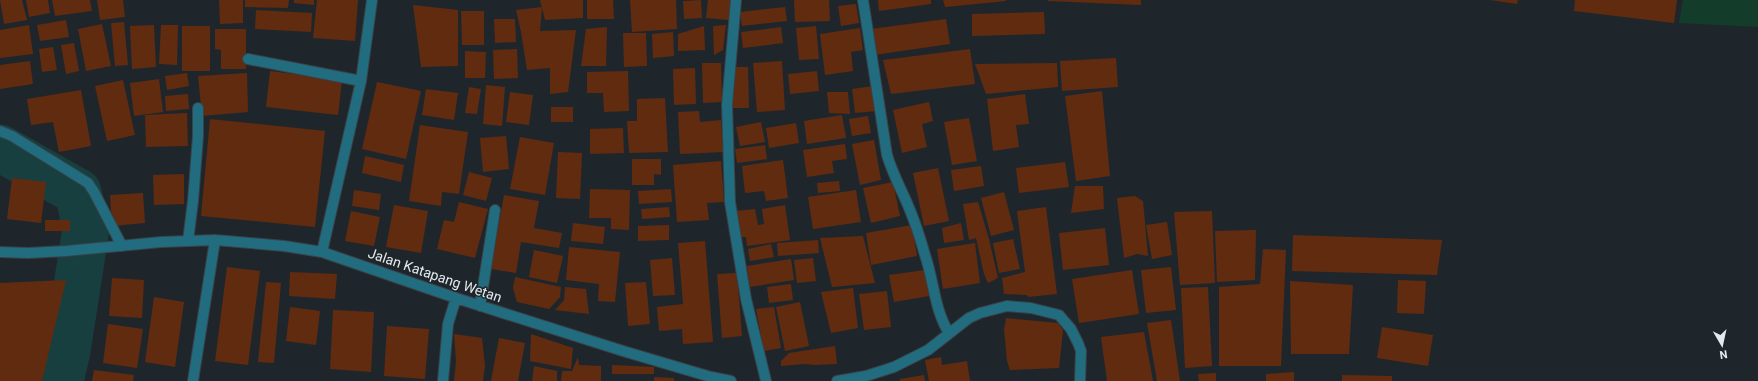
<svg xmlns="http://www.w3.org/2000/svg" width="1758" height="381" font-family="Roboto,sans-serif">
<rect width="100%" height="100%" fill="#1e262c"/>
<path fill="#133d2a" d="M1683 0H1758V27L1679 23Z"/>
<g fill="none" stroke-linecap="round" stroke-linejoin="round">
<path stroke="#183f3f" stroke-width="47" d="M0 148 78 192 86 228 67 351 60 381"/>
</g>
<path fill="#612b10" d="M0 0H22L27 20 4 24Z
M26 0H48L50 13 29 17Z
M52 0H90L92 11 55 16Z
M97 0H123L125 17 100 20Z
M219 0H243V23L220 24Z
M245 0H289L288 8 245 7Z
M294 0H314V5L294 3Z
M317 0H358L355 41 313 38Z
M540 0H583V18L545 20Z
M587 0H613L614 19H587Z
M630 0H676L677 29 632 32Z
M701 0 702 18 684 19 683 1Z
M708 0H731L729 20 706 18Z
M794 0H829L830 21 795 22Z
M878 0H931V4L879 11Z
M943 0H1006V1L945 7Z
M1048 0H1141V5L1048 1Z
M1490 0H1518L1517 4Z
M1575 0H1677L1674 23 1574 11Z
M856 4 859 23 841 26 838 6Z
M413 5 458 10V66L421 67Z
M542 7 540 31 576 30 568 92 550 94V68L527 70 521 32 516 10Z
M785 7 787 21 742 26 740 12Z
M256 10 312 13 311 32 255 29Z
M461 11H484V45H462Z
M1044 12 1045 34 972 36V14Z
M494 19H515L516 42 495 43Z
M946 19 950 44 874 55 871 29Z
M66 20 69 37 40 41 37 25Z
M124 22 128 65 115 66 111 23Z
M102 24 111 66 86 71 78 29Z
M29 25 33 54 0 58V30Z
M154 25 156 67 132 69 130 26Z
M161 25H178L177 65 159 64Z
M726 25 723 50 714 55 713 26Z
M182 26H210V71H182Z
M704 26 705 50 678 51V34Z
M816 26 819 59 799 60 796 28Z
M607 27 606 66H581L586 29Z
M781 27 783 43 743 48 741 32Z
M860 28 863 50 851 52 853 71 825 75 820 34Z
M215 29H246V69H221V50L215 49Z
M673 32 674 56 653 58 652 34Z
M623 33H646L647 66 624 67Z
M74 43 79 71 66 74 61 45Z
M53 47 57 70 42 72 39 49Z
M517 49 518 78 494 79 493 50Z
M970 49 975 84 891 94 883 60Z
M465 51 486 52 485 78H465Z
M1116 58 1118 87 1062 91 1060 61Z
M30 61 33 84 0 89V65Z
M782 61 785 110 757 112 753 63Z
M702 63H721L722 102 703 103Z
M1057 63 1058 87 986 94 975 64Z
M733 67H748L749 108H733Z
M695 68 696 104 674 105 673 69Z
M270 71 342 80 338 115 266 107Z
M628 71 629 111 604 112 603 93H587V72Z
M817 71 819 91 790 94 788 74Z
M187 73 189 86 167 90 165 76Z
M247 73 248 112 202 116 198 76Z
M159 79 163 112 134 116 130 83Z
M123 80 135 135 107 141 95 86Z
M377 82 421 91 406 159 362 149Z
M486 85 505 87 502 126 483 124Z
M873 86 876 111 855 113 852 89Z
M469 87 481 89 477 114 465 113Z
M426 89 458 93 454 120 422 115Z
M81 90 91 146 59 152 53 122 31 125 27 99Z
M1102 91 1110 176 1076 181 1065 96Z
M510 92 533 95 529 125 506 122Z
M827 92H848L850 114 829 113Z
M188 94 189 109 166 111 165 96Z
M1025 94 1029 124 1016 125 1019 147 993 151 987 99Z
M665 98 668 152 629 153 627 121H637V99Z
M929 102 933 121 922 124 927 147 902 153 893 110Z
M551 107H573V122H551Z
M699 111 700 122 721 120 723 152 680 154 678 112Z
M187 113 188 146 146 147 145 115Z
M842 115 846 138 807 144 804 121Z
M868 116 871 133 852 136 849 119Z
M969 118 977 161 952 165 944 122Z
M210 119 325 131 315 227 201 216Z
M761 122 765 142 740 146 736 127Z
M796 123 799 143 769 148 766 128Z
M420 125 468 132 459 194 442 192 441 206 409 201Z
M623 128 624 153 590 154V129Z
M506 136 509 169 483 172 480 138Z
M520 137 554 143 545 195 510 189Z
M874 140 881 180 860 185 852 144Z
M845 144 847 159 832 161 834 173 807 177 803 150Z
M765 145 767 159 737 163 735 149Z
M558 152 582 153 580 199 556 198Z
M365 156 404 165 401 182 362 173Z
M632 159H661V175L654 174V185H632Z
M783 160 788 198 766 201 764 191 745 193 742 166Z
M721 161 724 202 707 203 709 220 677 222 673 165Z
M1065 162 1069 187 1019 193 1016 168Z
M981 166 984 186 954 191 951 170Z
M938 168 949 221 924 226 913 173Z
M469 172 492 178 486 201 463 195Z
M184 174V204L154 205 153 175Z
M12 178 46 182 41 223 7 219Z
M839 181 840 191 818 193 817 183Z
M893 182 900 216 871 223 863 188Z
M1075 186H1103L1104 209 1071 213Z
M590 189 630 190 629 230 611 229V218H589Z
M671 189 672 202 639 204 638 191Z
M354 190 381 194 379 210 352 206Z
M856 190 861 222 813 229 808 197Z
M1004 192 1014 230 991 236 981 198Z
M143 193 145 223 112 226 110 195Z
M504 195 539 201 534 228 562 233 559 248 521 242 516 273 491 269Z
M1135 196 1143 201 1148 256 1137 254 1124 258 1117 198Z
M459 202 488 209 475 258 437 249 444 220 454 222Z
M978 202 989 239 998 278 988 283 984 274 976 238 969 240 963 204Z
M394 205 428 211 421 253 386 247Z
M785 205 790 240 747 246 746 237H740L736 211 755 209 758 225 764 224 762 209Z
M669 207 670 217 642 219 641 209Z
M1046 207 1057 294 1028 297 1027 295 1004 294 1002 278 1025 272 1017 211Z
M351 211 380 217 374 246 345 241Z
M1212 211 1215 283 1180 285 1174 212Z
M45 220H70V231H45Z
M1167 222 1172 255 1152 259 1146 225Z
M573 223 605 227 603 244 571 241Z
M961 223 964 240 944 243 942 228Z
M669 225V240L638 241V226Z
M912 225 917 256 871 265 866 233Z
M1105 228 1109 265 1063 270 1059 233Z
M1256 230 1255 280 1217 282 1215 231Z
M1293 235 1442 240 1437 275 1292 271Z
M863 236 875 283 832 287 820 238Z
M1013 239 1020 269 999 273 993 243Z
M818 240 819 253 778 256 777 243Z
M705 241 713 342 683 344 682 329 659 331 657 307 683 304 678 243Z
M975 243 980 283 943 289 937 249Z
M771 244 774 257 750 261 748 249Z
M569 247 620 252 615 302 598 301 599 284 566 280Z
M1263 249 1286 250 1281 366H1219V287L1260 284Z
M534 250 563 256 557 283 529 277Z
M672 258 675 295 653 296 650 260Z
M813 258 816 281 797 283 794 260Z
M791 259 794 280 750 287 747 266Z
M227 267 260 271 248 365 215 361Z
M1171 267 1176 310 1146 313 1141 270Z
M925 270 929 296 894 302 889 275Z
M1132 270 1139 314 1079 323 1072 279Z
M290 272 337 274 335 299 289 296Z
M737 273 742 336 722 338 717 274Z
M515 277 561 287 560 297 549 309 517 302 513 288Z
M112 278 144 280 142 318 109 316Z
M66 280 42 381H0V283Z
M1398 280 1426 281 1424 314 1397 313Z
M1290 281 1353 285 1349 354H1291Z
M266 282 281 283 274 363 258 362Z
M646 282 650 324 628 326 625 283Z
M791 284 793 300 769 303 767 287Z
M565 287 586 289 589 314 555 310 564 300Z
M1208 287 1212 366 1185 368 1181 288Z
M853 288 858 328 831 333 821 292Z
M887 291 891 327 864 330 859 294Z
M154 297 184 302 175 367 145 362Z
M800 302 809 346 785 351 776 307Z
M290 307 320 311 316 345 286 341Z
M774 307 781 348 764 351 756 309Z
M333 310 374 312 371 372 330 369Z
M1006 318 1058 323 1063 330 1059 368 1010 370 1007 361 1004 329Z
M1171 320 1180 381H1157L1147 323Z
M108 324 143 329 137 368 103 363Z
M387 326 429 329 425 379 384 376Z
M1382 327 1433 335 1428 366 1377 358Z
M1144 332 1153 381H1107L1101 337Z
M454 334 482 338 485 366 483 381H454L456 361Z
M531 334 573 348 571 369 530 361Z
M499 338 525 343 518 381H491Z
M835 346 837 364 815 365 805 364 781 366V361L789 353Z
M578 357 579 365 601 366V381H561L562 371H572Z
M941 357 942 365 967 361 970 381H929L925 360Z
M612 365 654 367V374H612Z
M534 366 557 371V381H532Z
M94 370 134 375 133 381H92Z
M1294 372V381H1266V374Z
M1216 373V381H1199L1198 374Z
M924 375 925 381H900V379Z
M1342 375 1392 376V381H1342Z
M654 377 674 378V381H654Z"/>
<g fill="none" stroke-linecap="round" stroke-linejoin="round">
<g stroke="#3a4147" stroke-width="12">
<path id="minor" d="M736 0 727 105 730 202 746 299 766 381
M863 0 887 155C892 172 900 187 907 203 914 219 920 237 925 255 934 281 934 309 949 333
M248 59 361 81
M0 131 12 136 88 183 94 192 122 246
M188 241 193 201 198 136V108
M0 252 28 253 66 251 161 242 215 240 284 246 322 252 456 298 623 351 711 377 731 381
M322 252 361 81 372 0
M480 306 495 210
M193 381 215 240
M443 381 448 324 456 298
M837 381 866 376 894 367 928 350 969 318 980 313 1007 306 1031 308 1059 315 1071 329 1078 343 1081 351 1080 381"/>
</g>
<use href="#minor" stroke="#216c7e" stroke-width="10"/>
</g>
<g text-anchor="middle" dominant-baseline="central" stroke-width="3" stroke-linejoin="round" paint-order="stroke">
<g font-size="14" fill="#e3e9ed" stroke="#1e262c">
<text transform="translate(435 275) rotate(19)">Jalan Katapang Wetan</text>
</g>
</g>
<g transform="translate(1722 345) rotate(171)" stroke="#1e262c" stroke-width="3" paint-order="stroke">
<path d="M0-3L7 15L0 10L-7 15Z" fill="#e3e9ed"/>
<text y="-6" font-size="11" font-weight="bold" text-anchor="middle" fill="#e3e9ed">N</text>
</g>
</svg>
